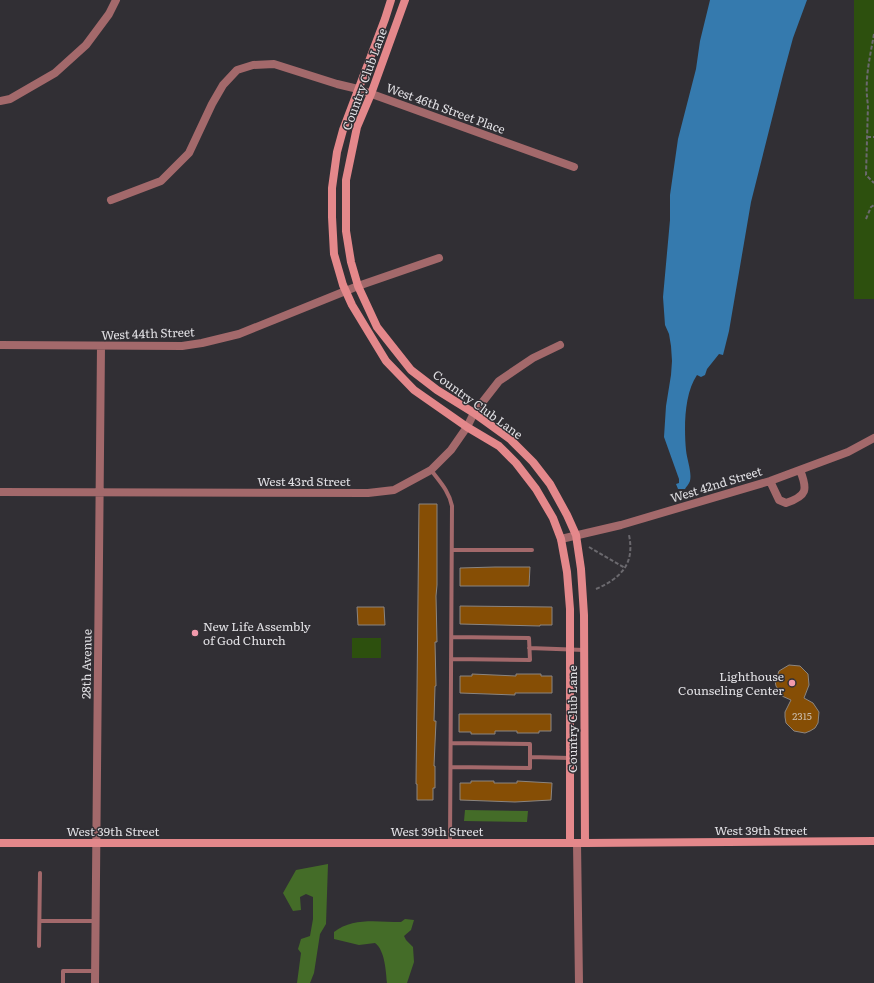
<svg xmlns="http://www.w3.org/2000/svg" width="874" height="983" font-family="Literata,serif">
<rect width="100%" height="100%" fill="#312f34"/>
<path fill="#2d500e" d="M854 0H874V299H854Z
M352 638H381V658H352Z"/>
<path fill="#446c28" d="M465 810 528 811 527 822 464 821Z
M328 864 326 924 320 934 314 973 310 983H297L301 953 298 949 301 939 310 936 313 919V897L306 894 300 897 301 910 293 911 283 893 296 870Z
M405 919 414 920 411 930 404 936 406 940 413 947 414 962 407 983H387C386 972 385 950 375 943L359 945 334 939V932C353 917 378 922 401 922Z"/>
<path fill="#357aae" d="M710 0H807L793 38 783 75 751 202 729 331 723 355 719 354 707 369 705 375 701 377 697 375C684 394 684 428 686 450 687 460 692 472 690 481 689 484 686 487 685 489H678L676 484 679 483V479L664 437 666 406 671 375 672 361 671 346 669 334 665 325 663 297 670 220V195L678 139 696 69 700 41Z"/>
<path fill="#864e05" stroke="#8b8580" d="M419 504H437V585L436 596 437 642H435L436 686H435L434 721H436L434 766H435V788H433V800H417V784H416Z
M495 567H530L529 586H460V568Z
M460 606 552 607V625H540V626L460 624Z
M357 607H384L385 625H358Z
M789 665 800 666 808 674 809 685 804 698 813 703 819 712 818 723 815 728 810 731 805 733 794 731 786 723 785 717V712L791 700 782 696 776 686 775 681 779 671Z
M472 674 516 676V674H541V676H552V693H515V695L460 693V676H472Z
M459 714H551V731H539V733H517V731H495V734H471V732H459Z
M471 781H494V783H517V781L552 783 551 800 515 802 460 800V783H471Z"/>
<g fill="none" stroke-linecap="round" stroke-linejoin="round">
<path stroke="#6b696e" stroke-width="2" stroke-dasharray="4 2" stroke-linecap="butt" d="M874 34C870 57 864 81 868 105L866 175 874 183
M867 137H874
M866 219 871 207 874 205
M589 547 625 568
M596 589C621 578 635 564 629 535"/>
<path stroke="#a3696b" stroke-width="4" d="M431 470C440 482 449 491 452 506L450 843
M452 550H532
M529 648 584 650
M451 659 530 660 529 638 452 637
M530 757 570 758
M451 767 530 768V744L451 743
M40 921H95
M39 946 40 873
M63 983V971H95"/>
<path stroke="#a3696b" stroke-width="8" d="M0 101 10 99 55 73 86 45 109 14 116 0
M111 200 161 181 189 153 212 104 223 85 237 70 253 65 274 64 337 84 358 89 574 167
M0 345 182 346 202 343 239 334 358 286 439 258
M770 481 779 500 786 503C807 496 808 490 800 470
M0 492 368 493 394 490 431 470 451 450 467 427 474 413 499 381 533 358 560 345
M561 539 621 525 770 481 848 452 874 438
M577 843 579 983
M95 983 101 346"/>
<path stroke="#e4888b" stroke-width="8" d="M391 0 385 19 343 130 337 152 332 188V217L334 254 343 285 352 305 386 361 414 390 467 427 499 446 516 463 536 489 553 518 561 539 567 572 570 609V843
M405 0 371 94 357 127 346 180V231L351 262 358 286 377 327 411 370 437 390 474 413 510 439 533 462 550 484 567 515 576 535 581 569 584 615 585 843
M0 843H585L874 841"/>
</g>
<g fill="#f29aac" stroke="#312f34" stroke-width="1.5">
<circle cx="195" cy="633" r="4"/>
<circle cx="792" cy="683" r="4"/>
</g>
<g text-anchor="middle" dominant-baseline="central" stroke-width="3" stroke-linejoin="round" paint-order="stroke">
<g font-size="10" fill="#cabcac">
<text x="802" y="715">2315</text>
</g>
<g font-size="12" fill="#e1e0e4" stroke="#312f34">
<text transform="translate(364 79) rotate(-70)">Country Club Lane</text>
<text transform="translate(446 108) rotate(20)">West 46th Street Place</text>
<text transform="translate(148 333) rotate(-2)">West 44th Street</text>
<text transform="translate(478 404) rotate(36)">Country Club Lane</text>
<text x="304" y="481">West 43rd Street</text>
<text transform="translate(716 484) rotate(-17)">West 42nd Street</text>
<text transform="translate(86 664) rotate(-89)">28th Avenue</text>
<text transform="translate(572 719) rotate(-90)">Country Club Lane</text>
<text x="761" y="830">West 39th Street</text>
<text x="113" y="831">West 39th Street</text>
<text x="437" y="831">West 39th Street</text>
</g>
<g font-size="12" fill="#e1e0e4" stroke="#312f34" text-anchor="start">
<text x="203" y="626">New Life Assembly<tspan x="203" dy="14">of God Church</tspan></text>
<text x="784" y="676" text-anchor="end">Lighthouse<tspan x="784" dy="14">Counseling Center</tspan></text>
</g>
</g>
</svg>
